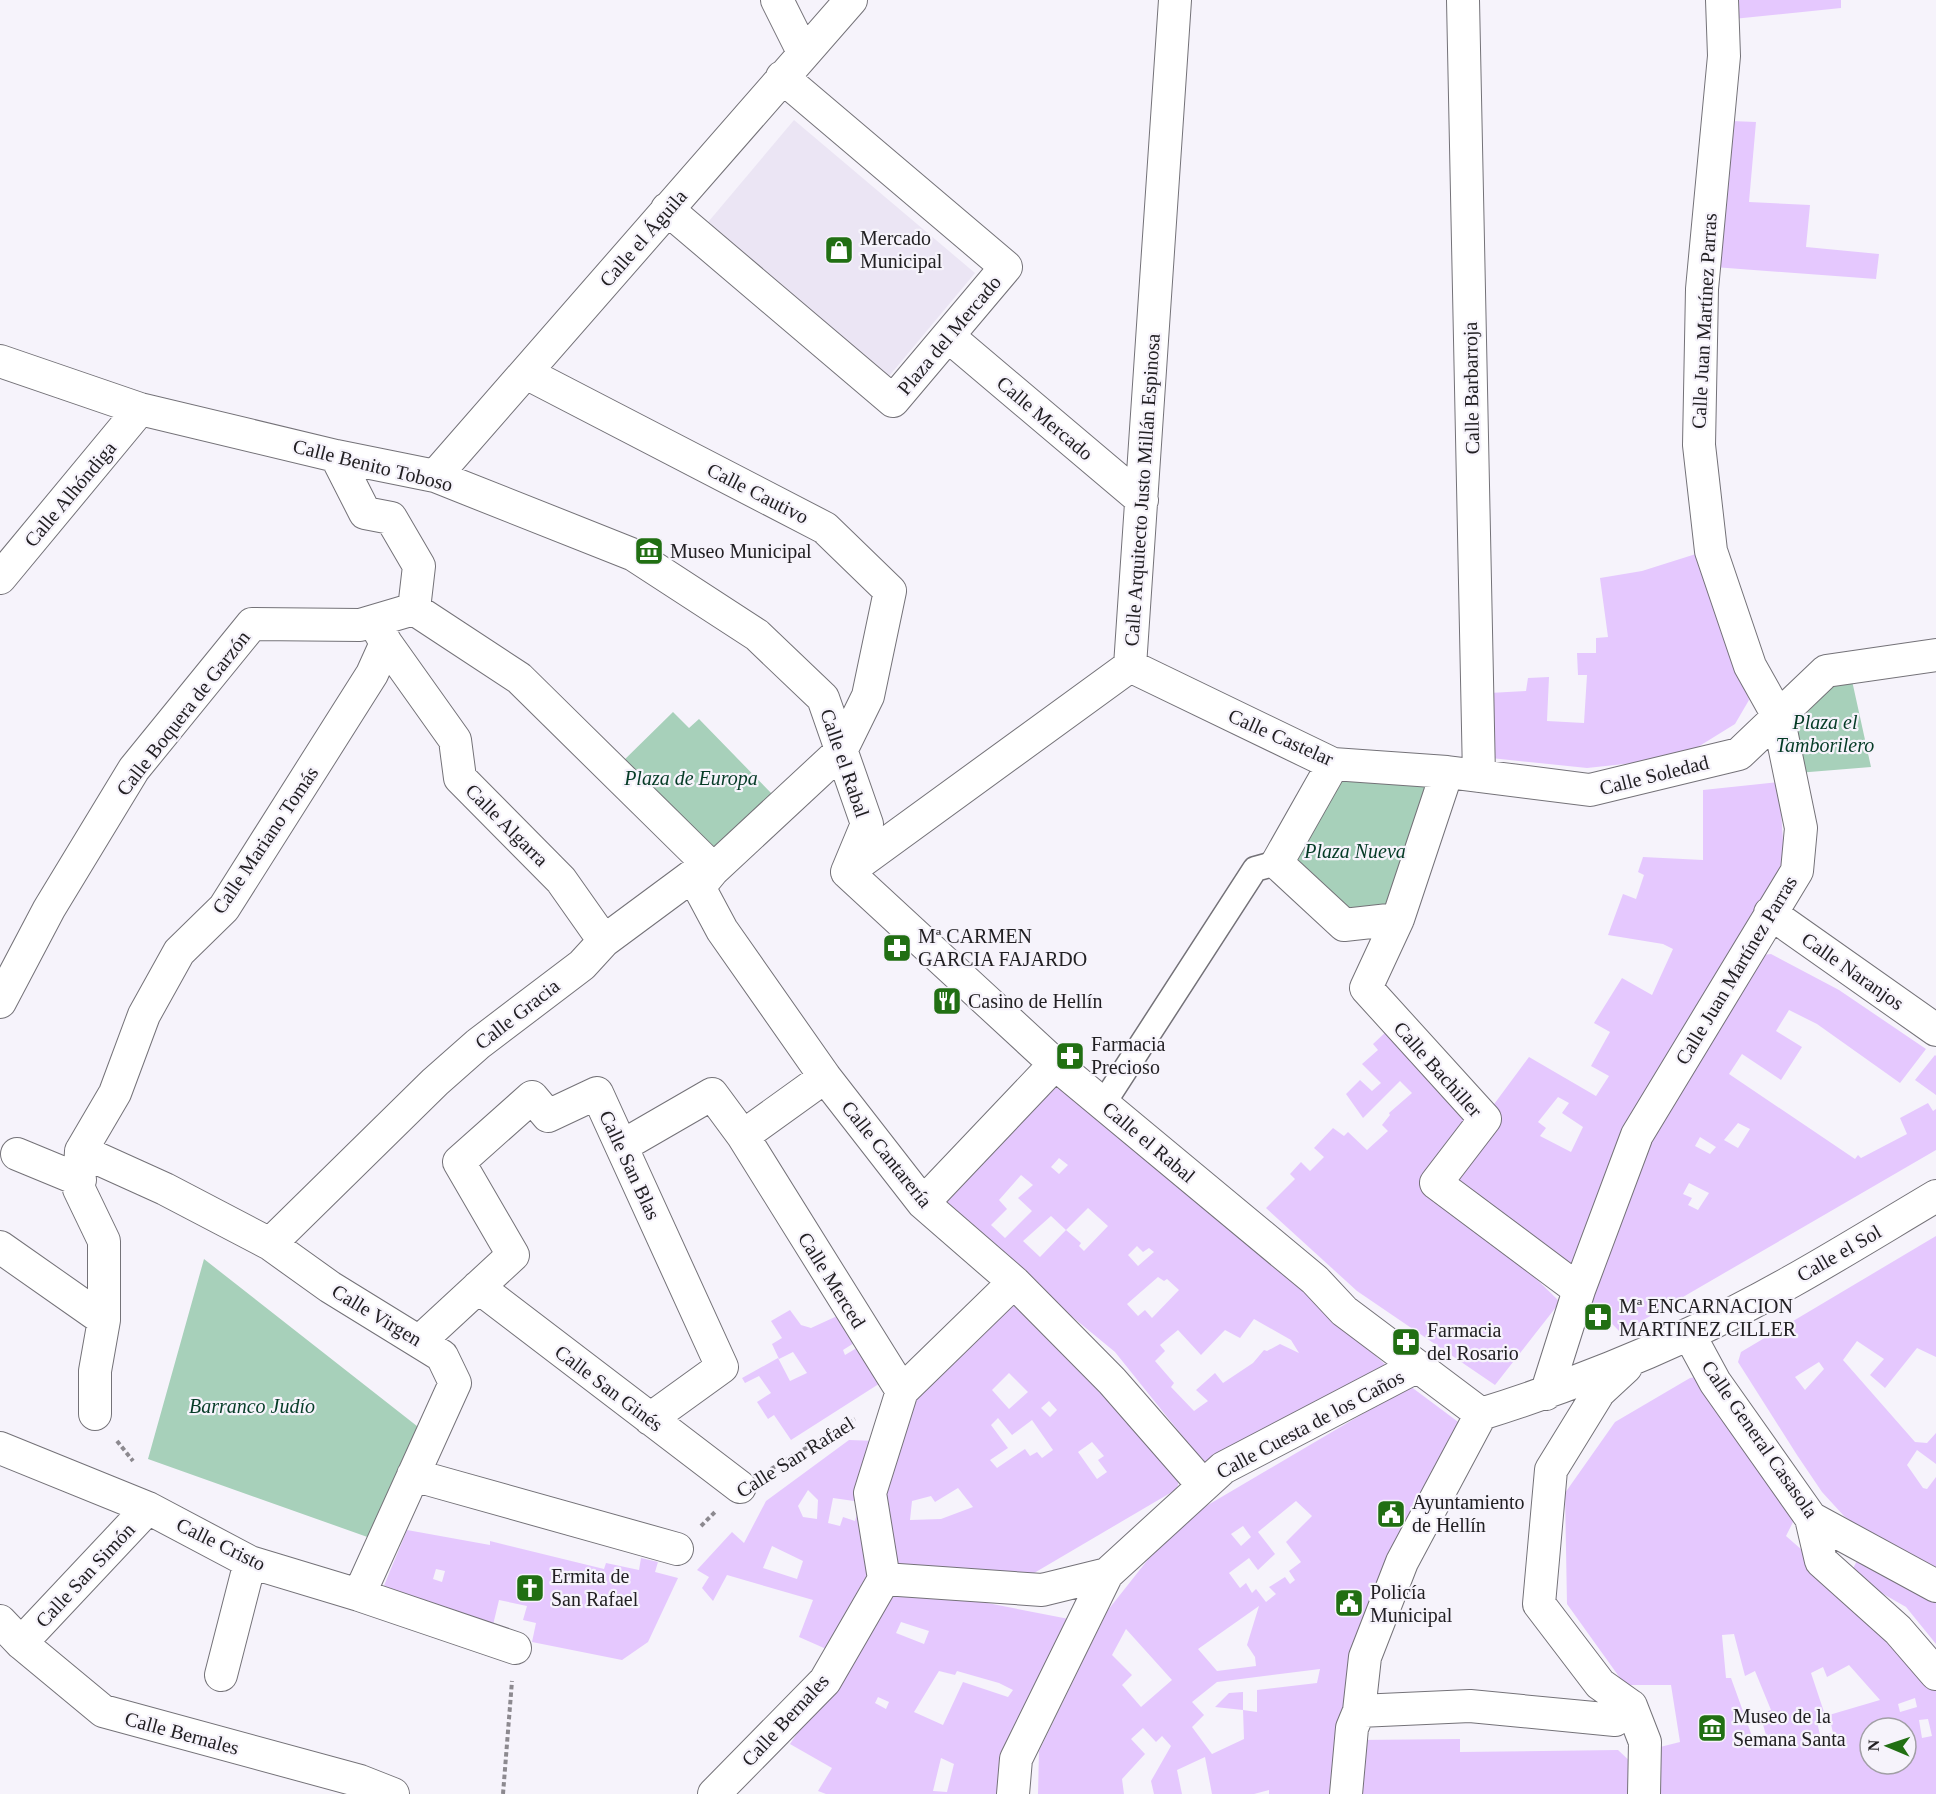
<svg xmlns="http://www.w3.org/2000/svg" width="1936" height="1794" font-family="Georgia,serif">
<rect width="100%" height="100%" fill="#f6f3fb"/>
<path fill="#ebe5f4" d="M794 120 975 273 885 381 704 227Z"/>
<path fill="#a7d0ba" d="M1851 676 1871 767 1797 773 1785 722 1828 681Z
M673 712 689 728 699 719 772 794 706 859 616 768Z
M1333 764 1447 772 1398 919 1344 925 1277 863Z
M204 1259 422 1430 373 1539 148 1459Z"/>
<path fill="#e5c8fe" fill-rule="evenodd" d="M1732 0H1841V8L1733 19Z
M1731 121 1756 122 1749 202 1810 205 1806 247 1879 254 1876 279 1714 267 1719 200H1726Z
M1699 553 1749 700 1735 724 1680 758 1587 768 1491 758 1489 693 1526 691 1528 678 1549 677 1547 721 1584 723 1587 675H1578L1577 653H1596V638L1608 637 1600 578 1642 571Z
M1779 782 1785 869 1573 1265 1450 1180 1489 1111 1529 1057 1596 1096 1609 1076 1591 1066 1610 1032 1594 1023 1622 978 1652 995 1673 949 1663 944 1608 935 1623 894 1636 899 1644 875 1638 872 1643 857 1703 860V790ZM1558 1097 1569 1103 1562 1113 1583 1127 1571 1152 1540 1136 1546 1128 1538 1122Z
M1771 954 1839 990 1926 1049 1900 1083 1817 1024 1789 1010 1776 1031 1802 1047 1781 1080 1742 1054 1729 1074 1855 1159 1858 1155 1861 1158 1907 1134 1900 1118 1928 1103 1933 1111 1936 1109V1150L1621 1333 1579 1290 1639 1174 1635 1172 1660 1124 1754 956ZM1738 1123 1750 1129 1738 1148 1724 1140ZM1700 1137 1716 1147 1710 1154 1695 1146ZM1689 1183 1709 1193 1698 1210 1688 1205 1692 1198 1683 1194Z
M1389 1029 1475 1120 1423 1181 1521 1264 1560 1302 1495 1385 1357 1291 1266 1208 1295 1179 1290 1174 1301 1162 1310 1171 1324 1157 1314 1148 1333 1128 1344 1136 1348 1132 1367 1150 1388 1131 1382 1125 1390 1115 1389 1113 1412 1093 1400 1081 1363 1118 1346 1094 1360 1080 1372 1091 1381 1083 1362 1064 1378 1050 1373 1044Z
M1935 1055 1936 1056V1095L1915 1080Z
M1050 1078 1209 1208 1387 1366 1208 1468 1115 1352 934 1203ZM1059 1158 1068 1165 1059 1174 1051 1167ZM1021 1175 1033 1185 1018 1198 1032 1211 1005 1238 991 1225 1007 1209 999 1200ZM1088 1208 1108 1226 1084 1251 1079 1246 1081 1243 1066 1230 1040 1257 1023 1241 1051 1216 1066 1230ZM1137 1246 1143 1252 1149 1248 1154 1252 1138 1266 1128 1255ZM1158 1277 1164 1281 1167 1279 1179 1290 1152 1318 1145 1310 1138 1316 1127 1304ZM1254 1319 1291 1340 1299 1353 1280 1344 1267 1351 1264 1350 1253 1363 1223 1383 1215 1373 1196 1390 1208 1401 1194 1411 1171 1387 1174 1383 1155 1361 1165 1351 1160 1345 1178 1330 1201 1355 1225 1330 1240 1338Z
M1936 1236V1357L1917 1348 1885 1388 1870 1375 1884 1359 1857 1341 1843 1360 1915 1442 1927 1443 1936 1433V1464L1917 1450 1907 1465 1923 1488 1927 1489 1936 1477V1568L1884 1547 1844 1516 1822 1492 1797 1455 1738 1362 1741 1352ZM1819 1362 1824 1369 1805 1390 1795 1377Z
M1010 1296 1180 1476 1177 1489 1029 1576 890 1571 880 1515 908 1397ZM1009 1373 1028 1392 1009 1409 992 1390ZM1049 1401 1057 1410 1050 1417 1041 1408ZM998 1418 1012 1435 1032 1420 1053 1450 1042 1458 1037 1452 1030 1456 1025 1449 997 1468 990 1460 1008 1448 991 1425ZM1092 1442 1104 1456 1098 1460 1107 1472 1097 1479 1078 1452ZM958 1488 973 1507 941 1519 910 1520 912 1501 931 1496 935 1502Z
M790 1310 801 1325 811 1328 848 1311 862 1338 843 1350 845 1355 865 1343 885 1380 791 1440 774 1415 768 1419 757 1402 771 1393 759 1376 745 1383 742 1378 778 1358 790 1381 807 1373 793 1352 779 1359 772 1344 782 1338 771 1321Z
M1696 1377 1795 1518 1786 1536 1866 1606 1936 1686V1794H1658L1660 1747 1680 1742 1671 1685H1625L1567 1604 1565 1493 1615 1422 1690 1378ZM1734 1634 1745 1676 1755 1671 1771 1710 1760 1714 1766 1735 1753 1739 1731 1678H1726L1722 1635ZM1849 1665 1880 1700 1829 1715 1833 1733 1820 1735 1816 1717 1825 1715 1811 1673 1823 1667 1827 1677ZM1915 1698 1917 1707 1900 1712 1898 1704ZM1928 1719 1932 1736 1922 1738 1919 1720ZM1870 1728H1906V1764H1870Z
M1410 1386 1469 1430 1389 1576 1333 1794H1269V1790L1254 1794H1212L1205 1757 1177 1770 1182 1794H1154L1151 1781 1171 1746 1162 1736 1156 1742 1143 1728 1131 1739 1145 1754 1122 1779 1124 1794H1038L1039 1751 1108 1610 1161 1543 1196 1512ZM1296 1501 1312 1516 1286 1542 1301 1562 1289 1571 1295 1580 1290 1584 1285 1577 1269 1587 1276 1594 1266 1602 1256 1589 1252 1593 1246 1583 1240 1588 1229 1573 1249 1558 1258 1570 1275 1554 1258 1532ZM1243 1526 1251 1537 1241 1546 1231 1534ZM1259 1606 1247 1645 1255 1657 1256 1666 1217 1671 1198 1649ZM1126 1629 1172 1680 1141 1707 1122 1685 1132 1675 1112 1655ZM1320 1669 1317 1683 1257 1690V1712L1243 1710V1692L1229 1693 1215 1707 1243 1710 1244 1739 1212 1754 1192 1727 1204 1715 1192 1702 1217 1682Z
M849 1440 878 1441 861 1502 833 1498 828 1523 840 1526 843 1517 855 1521 860 1503 872 1570 833 1652 799 1637 813 1600 727 1575 713 1601 702 1588 709 1577 697 1570 732 1532 744 1543 766 1501ZM808 1490 818 1500 817 1519 803 1517 798 1506ZM772 1546 803 1561 797 1579 763 1568Z
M407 1530 490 1545V1541L604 1569 606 1563 639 1570 641 1558 658 1562 655 1572 678 1578 648 1642 622 1660 532 1642 536 1623 523 1620 527 1606 499 1600 493 1625 383 1588ZM436 1569 445 1571 442 1582 433 1579Z
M1861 1552 1936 1596V1644L1906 1607 1850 1575Z
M895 1585 1074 1620 1006 1754 996 1794H826L818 1791 832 1768 790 1744ZM901 1622 929 1631 924 1644 896 1633ZM939 1671 955 1675 957 1671 999 1683 1013 1690 1008 1697 963 1682 943 1725 914 1712ZM878 1697 889 1702 886 1709 875 1703ZM941 1758 954 1764 947 1792 933 1791Z
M1460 1739V1752L1618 1750 1633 1764 1632 1794H1357L1356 1740Z"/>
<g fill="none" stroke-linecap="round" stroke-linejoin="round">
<g stroke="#747278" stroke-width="27">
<path id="pedestrian" d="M1103 1104 1255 869 1277 863"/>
</g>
<g stroke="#747278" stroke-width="34">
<path id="minor" d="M777 0 803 52
M1463 0 1479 776
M667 209 893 401 1006 267 782 77
M948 336 1142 500
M0 361 140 409 336 456 435 476 634 555 757 635 823 698 867 824 847 872 1055 1064 1315 1280 1344 1311 1481 1414
M336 456 365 513 391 518 419 566 414 609
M435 476 851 0
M0 578 140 409
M414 609 519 678 708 864
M386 643 455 740 460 778 561 880 604 941
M1130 666 1333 764 1447 772 1590 790 1739 754 1826 671 1936 655
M1333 764 1277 863 1344 925 1398 919 1447 772
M713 870 699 887 722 930 825 1077 923 1203 1014 1282 1112 1381 1202 1484
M847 872 1130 666 1175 0
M1770 913 1936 1030
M1398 919 1366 988 1485 1119 1436 1183 1579 1290
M0 1002 49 909 134 769 252 624 360 625 414 609
M743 1136 825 1077
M622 1146 712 1094 743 1136 902 1391 870 1493 884 1579
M81 1151 165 1189 270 1244 330 1287 442 1356 455 1383 359 1595
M17 1154 80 1180
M923 1203 1055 1064
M270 1244 435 1082 478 1044 582 965 604 941 708 864 713 870 841 751 868 696 890 591 825 528 526 373
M0 1247 104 1320
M478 1287 740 1487
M1689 1334 1715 1382 1811 1518 1936 1586
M420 1341 513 1255 459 1162 532 1097 548 1116 597 1093 722 1367 650 1419
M1626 1367 1599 1392 1551 1470 1539 1604 1600 1684 1631 1706
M902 1391 1014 1282
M1546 1394 1579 1290 1637 1135 1797 871 1801 828 1778 716 1750 666 1711 551 1699 445 1702 289 1724 56 1722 0
M95 1414V1371L104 1320V1241L79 1189 81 1151 115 1093 144 1015 179 952 224 908 372 674 386 643 374 622
M0 1448 148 1508 250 1562 359 1595 515 1648
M413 1475 677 1549
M1811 1518 1821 1561 1898 1630 1936 1674
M884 1579 1042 1590 1107 1574 1223 1468 1416 1367
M0 1621 21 1643 103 1711 360 1781 393 1794
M21 1643 148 1508
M221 1675 250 1562
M1631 1706 1645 1742 1644 1794
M1359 1711 1470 1706 1615 1720 1631 1706
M714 1794 825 1681 884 1579
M1013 1794 1016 1759 1107 1574
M1346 1794 1352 1728 1359 1711 1365 1657 1402 1562 1481 1414C1552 1392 1622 1365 1689 1334 1775 1295 1855 1244 1936 1196"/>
</g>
<path stroke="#8c898f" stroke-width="4" stroke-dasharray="4.5 3" stroke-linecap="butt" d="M117 1441 133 1461
M771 1469 855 1419
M701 1526 715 1512
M503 1794 512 1681"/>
<use href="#pedestrian" stroke="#fff" stroke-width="24"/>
<use href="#minor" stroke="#fff" stroke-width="32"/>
</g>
<defs>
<g id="shop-square" transform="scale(1.5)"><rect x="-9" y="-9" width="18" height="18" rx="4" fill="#216f13" stroke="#f6f3fb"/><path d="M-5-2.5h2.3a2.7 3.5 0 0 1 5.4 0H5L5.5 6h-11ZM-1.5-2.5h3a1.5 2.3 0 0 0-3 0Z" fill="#fff"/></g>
<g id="museum-square" transform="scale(1.5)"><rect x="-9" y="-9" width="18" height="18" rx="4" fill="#216f13" stroke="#f6f3fb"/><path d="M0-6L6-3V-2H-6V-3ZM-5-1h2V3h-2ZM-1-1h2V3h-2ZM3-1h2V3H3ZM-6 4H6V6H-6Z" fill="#fff"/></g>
<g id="pharmacy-square" transform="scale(1.5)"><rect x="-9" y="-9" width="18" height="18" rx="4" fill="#216f13" stroke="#f6f3fb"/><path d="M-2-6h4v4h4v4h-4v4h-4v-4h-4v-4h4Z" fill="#fff"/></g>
<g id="restaurant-square" transform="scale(1.5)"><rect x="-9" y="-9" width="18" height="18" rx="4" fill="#216f13" stroke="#f6f3fb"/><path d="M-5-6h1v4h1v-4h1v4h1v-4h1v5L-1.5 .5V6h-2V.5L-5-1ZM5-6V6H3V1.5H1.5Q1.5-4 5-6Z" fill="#fff"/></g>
<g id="civic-square" transform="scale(1.5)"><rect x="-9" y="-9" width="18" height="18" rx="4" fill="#216f13" stroke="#f6f3fb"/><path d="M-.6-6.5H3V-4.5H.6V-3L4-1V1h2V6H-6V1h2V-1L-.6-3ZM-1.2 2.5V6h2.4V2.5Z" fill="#fff"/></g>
<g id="church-square" transform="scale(1.5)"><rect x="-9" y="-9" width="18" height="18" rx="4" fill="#216f13" stroke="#f6f3fb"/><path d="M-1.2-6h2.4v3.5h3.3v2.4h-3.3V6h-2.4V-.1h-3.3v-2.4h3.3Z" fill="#fff"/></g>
</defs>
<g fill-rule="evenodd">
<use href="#shop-square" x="839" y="250"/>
<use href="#museum-square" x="649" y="551"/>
<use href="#pharmacy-square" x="897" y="948"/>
<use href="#restaurant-square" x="947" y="1001"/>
<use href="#pharmacy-square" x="1070" y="1056"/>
<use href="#pharmacy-square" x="1598" y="1317"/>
<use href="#pharmacy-square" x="1406" y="1342"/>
<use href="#civic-square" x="1391" y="1514"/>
<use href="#church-square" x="530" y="1588"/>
<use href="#civic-square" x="1349" y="1603"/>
<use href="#museum-square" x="1712" y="1728"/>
</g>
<g text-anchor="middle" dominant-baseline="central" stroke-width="4.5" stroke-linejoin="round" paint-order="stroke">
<g font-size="20" fill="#222023" stroke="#f6f3fb">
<text transform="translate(643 238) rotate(-49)">Calle el Águila</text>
<text transform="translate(1704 321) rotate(-87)">Calle Juan Martínez Parras</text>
<text transform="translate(949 335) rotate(-50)">Plaza del Mercado</text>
<text transform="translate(1471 388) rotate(-91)">Calle Barbarroja</text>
<text transform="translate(1045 418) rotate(40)">Calle Mercado</text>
<text transform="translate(373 465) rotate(14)">Calle Benito Toboso</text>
<text transform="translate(1142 490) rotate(-86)">Calle Arquitecto Justo Millán Espinosa</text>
<text transform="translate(758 493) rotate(27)">Calle Cautivo</text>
<text transform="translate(70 494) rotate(-50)">Calle Alhóndiga</text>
<text transform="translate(183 713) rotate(-52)">Calle Boquera de Garzón</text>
<text transform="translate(1281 737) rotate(24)">Calle Castelar</text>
<text transform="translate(845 763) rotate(71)">Calle el Rabal</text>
<text transform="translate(1654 775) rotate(-14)">Calle Soledad</text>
<text transform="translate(507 825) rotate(45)">Calle Algarra</text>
<text transform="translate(265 840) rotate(-56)">Calle Mariano Tomás</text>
<text transform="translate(1736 970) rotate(-59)">Calle Juan Martínez Parras</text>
<text transform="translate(1853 971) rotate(35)">Calle Naranjos</text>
<text transform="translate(517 1014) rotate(-38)">Calle Gracia</text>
<text transform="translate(1438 1069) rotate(48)">Calle Bachiller</text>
<text transform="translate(1149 1142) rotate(40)">Calle el Rabal</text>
<text transform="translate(887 1154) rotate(51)">Calle Cantarería</text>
<text transform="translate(630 1165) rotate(65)">Calle San Blas</text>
<text transform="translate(1839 1253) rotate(-30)">Calle el Sol</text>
<text transform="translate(832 1280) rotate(58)">Calle Merced</text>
<text transform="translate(377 1315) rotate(31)">Calle Virgen</text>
<text transform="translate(609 1388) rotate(37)">Calle San Ginés</text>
<text transform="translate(1310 1424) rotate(-28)">Calle Cuesta de los Caños</text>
<text transform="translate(1760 1439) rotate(55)">Calle General Casasola</text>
<text transform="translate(795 1457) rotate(-32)">Calle San Rafael</text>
<text transform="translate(221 1544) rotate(26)">Calle Cristo</text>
<text transform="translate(85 1575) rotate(-47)">Calle San Simón</text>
<text transform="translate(785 1720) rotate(-47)">Calle Bernales</text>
<text transform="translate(182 1733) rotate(15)">Calle Bernales</text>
</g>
<g font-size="20" fill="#222023" stroke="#f6f3fb" text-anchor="start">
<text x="860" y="238">Mercado<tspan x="860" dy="23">Municipal</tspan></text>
<text x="670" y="551">Museo Municipal</text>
<text x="918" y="936">Mª CARMEN<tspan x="918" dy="23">GARCIA FAJARDO</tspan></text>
<text x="968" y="1001">Casino de Hellín</text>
<text x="1091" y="1044">Farmacia<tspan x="1091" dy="23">Precioso</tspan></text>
<text x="1619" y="1306">Mª ENCARNACION<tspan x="1619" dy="23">MARTINEZ CILLER</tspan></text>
<text x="1427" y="1330">Farmacia<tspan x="1427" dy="23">del Rosario</tspan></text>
<text x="1412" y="1502">Ayuntamiento<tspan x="1412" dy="23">de Hellín</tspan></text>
<text x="551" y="1576">Ermita de<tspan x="551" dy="23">San Rafael</tspan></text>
<text x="1370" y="1592">Policía<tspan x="1370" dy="23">Municipal</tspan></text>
<text x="1733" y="1716">Museo de la<tspan x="1733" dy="23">Semana Santa</tspan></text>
</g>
<g font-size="20" font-style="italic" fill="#053b26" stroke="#f6f3fb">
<text x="1825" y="722">Plaza el<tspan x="1825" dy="23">Tamborilero</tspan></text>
<text x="691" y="778">Plaza de Europa</text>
<text x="1355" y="851">Plaza Nueva</text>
<text x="252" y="1406">Barranco Judío</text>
</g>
</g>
<g transform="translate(1888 1746) rotate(272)"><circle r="28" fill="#f6f3fb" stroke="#a19fa5" stroke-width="1.5"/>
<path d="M0-4.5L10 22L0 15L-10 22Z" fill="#216f13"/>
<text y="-9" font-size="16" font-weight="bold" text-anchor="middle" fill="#222023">N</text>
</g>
</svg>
